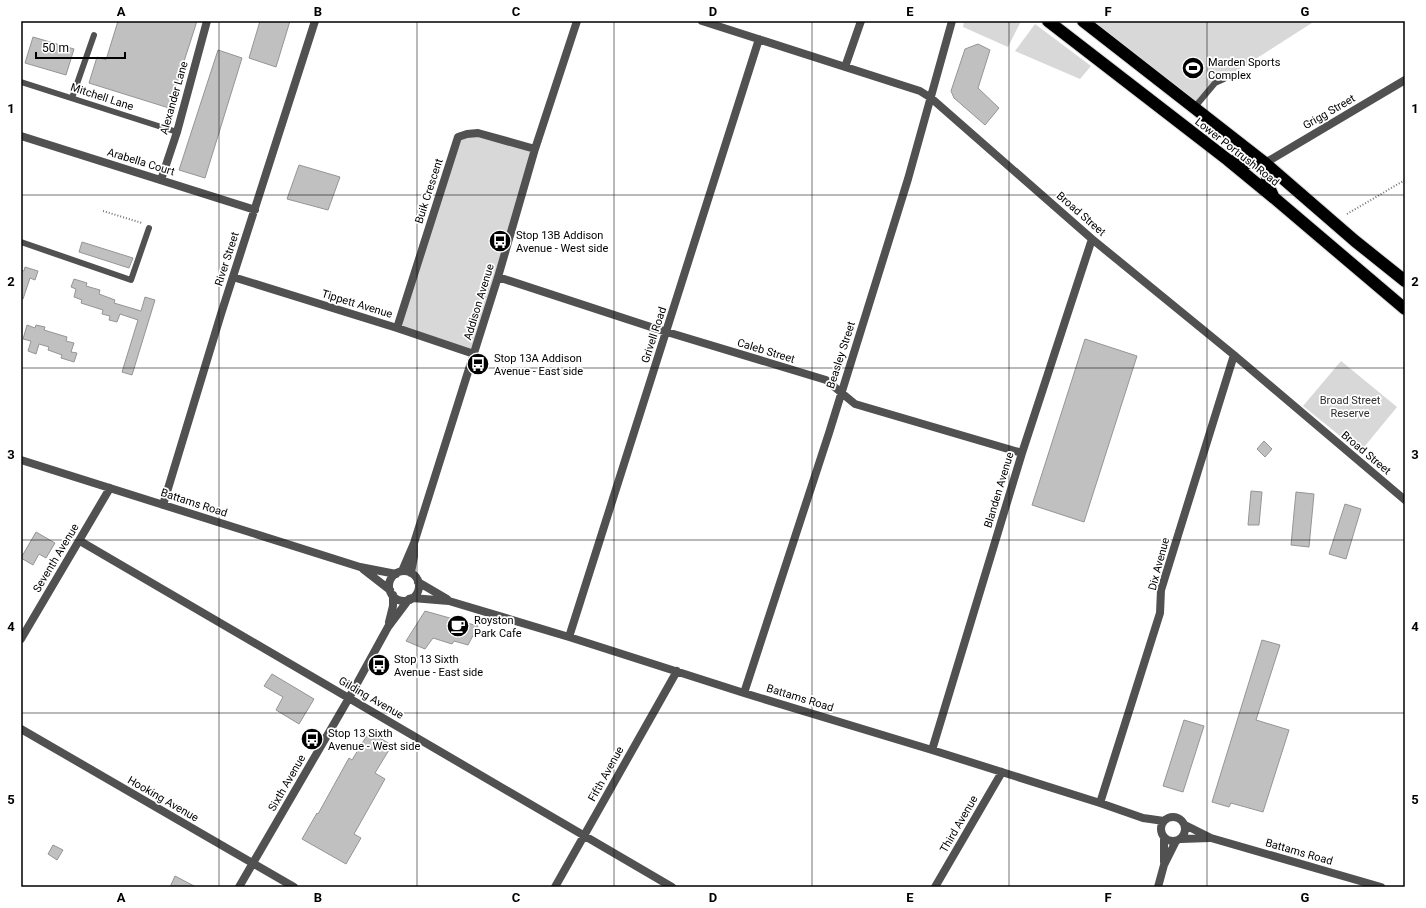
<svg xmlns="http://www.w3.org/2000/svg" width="1426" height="908" font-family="Roboto,sans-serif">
<rect width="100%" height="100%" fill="#fff"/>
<path fill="#d8d8d8" d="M964 21H1021L1008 47 963 27Z
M1083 21H1315L1224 79 1215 83 1194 108Z
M1035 24 1091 66 1080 79 1015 51Z
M467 134 535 149 474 354 397 328 458 137Z
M1341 361 1397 407 1360 452 1303 406Z"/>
<path fill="#c0c0c0" stroke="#959595" d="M118 21H197L169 108 89 83 97 57 106 60Z
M260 21H290L276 67 249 58Z
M33 37 74 49 66 75 25 63Z
M978 44 990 50 978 88 999 108 985 125 954 98 951 91 965 49Z
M218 50 242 58 205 178 179 170Z
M299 165 340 177 328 210 287 199Z
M82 242 133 258 129 268 79 252Z
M25 267 38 271 35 280 30 278 23 299H21V270L24 271Z
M74 279 87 283 86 286 100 290 99 294 115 300 114 303 141 311 145 297 155 300 132 375 122 372 138 320 120 314 117 322 109 320 110 316 102 314 103 310 81 303 82 300 74 297 76 289 71 287Z
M27 325 35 328 36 325 45 327 44 330 67 337 66 341 74 343 71 352 77 353 74 362 61 358 62 355 48 350 49 347 39 344 36 354 28 351 31 341 23 339Z
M1085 339 1137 356 1084 522 1032 505Z
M1264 441 1272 449 1265 457 1257 449Z
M1251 491 1262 492 1259 525H1248Z
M1296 492 1314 494 1309 547 1291 545Z
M1345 504 1361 509 1346 559 1329 554Z
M36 532 55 543 46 558 39 554 33 565 21 558Z
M425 611 478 626 468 645 454 641 452 644 433 638 425 649 406 641Z
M1262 640 1280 645 1256 720 1289 730 1263 812 1231 803 1229 807 1212 802Z
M272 674 314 699 299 724 276 710 283 697 264 686Z
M1184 720 1204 726 1183 792 1163 786Z
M369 732 392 745 375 773 385 779 354 834 361 838 346 864 302 839 317 813 318 814 349 758 352 760Z
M53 845 63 850 57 860 48 854Z
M175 876 196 887H170Z"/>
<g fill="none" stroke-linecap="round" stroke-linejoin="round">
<g stroke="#dbdbdb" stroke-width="14">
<path id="highway" d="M1048 21 1228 160 1273 197 1405 309
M1083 21 1265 163 1355 241 1405 281
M1230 161 1245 163H1265
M1265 163 1268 185 1273 196"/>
</g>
<path stroke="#737373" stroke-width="2" stroke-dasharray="1 2" stroke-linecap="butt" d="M103 211 142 223
M1347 214 1405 180"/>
<path stroke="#515151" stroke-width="6" d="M21 82 177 132
M72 98 94 35
M1194 108 1215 83 1224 79
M21 242 131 280 149 228"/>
<path stroke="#515151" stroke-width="8" d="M702 21 920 91 931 98 1092 239 1234 355 1405 500
M845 67 861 21
M21 136 255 210
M1265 163 1405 80
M161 180 177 132 207 21
M233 277 397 328 474 354
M498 277 657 329 826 380 855 404 1022 453
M397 328 458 137 467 134 478 133 535 149
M21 460 360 567 396 574
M163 505 221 314 315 21
M80 541 672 887
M363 569 390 590
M402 571 414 543 498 277 535 149 577 21
M389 586a15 15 0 1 1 30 0a15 15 0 1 1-30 0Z
M411 573 414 556V545
M418 582 447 599
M412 598 449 601 569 637 744 693 932 750 1100 803 1143 818 1164 821
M389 622 393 606V595
M569 637 759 39
M21 639 110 488
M744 693 829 433 908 179 952 21
M21 729 294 887
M932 750 1022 453 1092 239
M1100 803 1160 613 1161 590 1234 355
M1161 829a12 12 0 1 1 24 0a12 12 0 1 1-24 0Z
M1185 825 1211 838 1381 887
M1164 837V862
M1181 839 1210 838
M239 887 349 698 388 627 409 599
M555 887 677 671
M935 887 1002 772
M1158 887 1164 865 1176 841"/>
<use href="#highway" stroke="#000" stroke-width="12"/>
</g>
<path fill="none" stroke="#000" stroke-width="1" stroke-opacity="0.55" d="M219 21V887M417 21V887M614 21V887M812 21V887M1009 21V887M1207 21V887M21 195H1405M21 368H1405M21 540H1405M21 713H1405"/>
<defs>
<g id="stadium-disc" transform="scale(1.15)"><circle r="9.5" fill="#000" stroke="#fff"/><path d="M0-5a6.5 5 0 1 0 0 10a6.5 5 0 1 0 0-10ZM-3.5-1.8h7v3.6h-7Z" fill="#fff"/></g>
<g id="bus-disc" transform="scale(1.15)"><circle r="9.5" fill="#000" stroke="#fff"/><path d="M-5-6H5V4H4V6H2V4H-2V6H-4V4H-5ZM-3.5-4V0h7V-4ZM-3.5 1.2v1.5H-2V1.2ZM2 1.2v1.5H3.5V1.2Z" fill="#fff"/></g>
<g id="cafe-disc" transform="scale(1.15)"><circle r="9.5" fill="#000" stroke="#fff"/><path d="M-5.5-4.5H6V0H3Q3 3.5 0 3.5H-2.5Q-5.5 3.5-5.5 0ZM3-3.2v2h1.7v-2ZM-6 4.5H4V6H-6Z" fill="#fff"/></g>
</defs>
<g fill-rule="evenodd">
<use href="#stadium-disc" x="1193" y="68"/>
<use href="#bus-disc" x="500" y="241"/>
<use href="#bus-disc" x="478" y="364"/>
<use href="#cafe-disc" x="458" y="626"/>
<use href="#bus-disc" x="379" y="665"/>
<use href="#bus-disc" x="312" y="739"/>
</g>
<g text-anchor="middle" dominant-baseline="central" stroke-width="3.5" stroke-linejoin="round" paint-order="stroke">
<g font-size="11" fill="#000" stroke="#fff" text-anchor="start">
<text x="1208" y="62">Marden Sports<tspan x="1208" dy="13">Complex</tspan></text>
<text x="516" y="235">Stop 13B Addison<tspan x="516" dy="13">Avenue - West side</tspan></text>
<text x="494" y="358">Stop 13A Addison<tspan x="494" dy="13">Avenue - East side</tspan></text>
<text x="474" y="620">Royston<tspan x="474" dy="13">Park Cafe</tspan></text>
<text x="394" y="659">Stop 13 Sixth<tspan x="394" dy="13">Avenue - East side</tspan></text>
<text x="328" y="733">Stop 13 Sixth<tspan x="328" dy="13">Avenue - West side</tspan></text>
</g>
<g font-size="11" fill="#000" stroke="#fff">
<text transform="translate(102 97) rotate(18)">Mitchell Lane</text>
<text transform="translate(174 98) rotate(-74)">Alexander Lane</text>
<text transform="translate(1329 112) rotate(-30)">Grigg Street</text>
<text transform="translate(1237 152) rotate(38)">Lower Portrush Road</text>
<text transform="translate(141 162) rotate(17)">Arabella Court</text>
<text transform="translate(429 191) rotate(-72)">Buik Crescent</text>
<text transform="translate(1081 214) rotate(41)">Broad Street</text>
<text transform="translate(227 259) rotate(-72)">River Street</text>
<text transform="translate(479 302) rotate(-73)">Addison Avenue</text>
<text transform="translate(357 304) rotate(17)">Tippett Avenue</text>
<text transform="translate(654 335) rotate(-72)">Grivell Road</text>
<text transform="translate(766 351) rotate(17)">Caleb Street</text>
<text transform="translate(841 355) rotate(-72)">Beasley Street</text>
<text transform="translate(1366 453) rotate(40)">Broad Street</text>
<text transform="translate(999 490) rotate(-73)">Blanden Avenue</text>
<text transform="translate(194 503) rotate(18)">Battams Road</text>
<text transform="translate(56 558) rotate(-59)">Seventh Avenue</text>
<text transform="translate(1159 564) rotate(-75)">Dix Avenue</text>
<text transform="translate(371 698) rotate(30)">Gilding Avenue</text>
<text transform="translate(800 698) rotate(17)">Battams Road</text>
<text transform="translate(606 774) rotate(-61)">Fifth Avenue</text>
<text transform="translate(287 783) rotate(-60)">Sixth Avenue</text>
<text transform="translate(163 799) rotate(30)">Hooking Avenue</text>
<text transform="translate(959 824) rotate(-60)">Third Avenue</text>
<text transform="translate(1299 852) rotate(16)">Battams Road</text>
</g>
<g font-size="11" fill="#2f2f2f" stroke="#fff">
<text x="1350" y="400">Broad Street<tspan x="1350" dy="13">Reserve</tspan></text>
</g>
</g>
<rect width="1426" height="908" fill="none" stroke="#ffffff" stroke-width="44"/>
<path d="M36 52v6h89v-6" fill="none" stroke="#000000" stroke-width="2"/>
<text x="42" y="52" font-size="12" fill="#000000" stroke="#ffffff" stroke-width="3" paint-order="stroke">50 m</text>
<rect x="22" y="22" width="1382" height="864" fill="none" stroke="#000" stroke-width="1.5"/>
<g font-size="13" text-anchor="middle" font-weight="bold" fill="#000">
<text x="121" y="16">A</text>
<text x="318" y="16">B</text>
<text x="516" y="16">C</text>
<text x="713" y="16">D</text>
<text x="910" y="16">E</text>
<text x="1108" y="16">F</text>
<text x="1305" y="16">G</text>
<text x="11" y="113">1</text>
<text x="1415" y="113">1</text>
<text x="11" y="286">2</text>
<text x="1415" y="286">2</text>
<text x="11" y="459">3</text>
<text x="1415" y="459">3</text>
<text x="11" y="631">4</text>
<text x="1415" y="631">4</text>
<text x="11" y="804">5</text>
<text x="1415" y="804">5</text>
<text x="121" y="902">A</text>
<text x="318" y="902">B</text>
<text x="516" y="902">C</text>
<text x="713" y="902">D</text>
<text x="910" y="902">E</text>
<text x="1108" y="902">F</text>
<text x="1305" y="902">G</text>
</g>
</svg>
